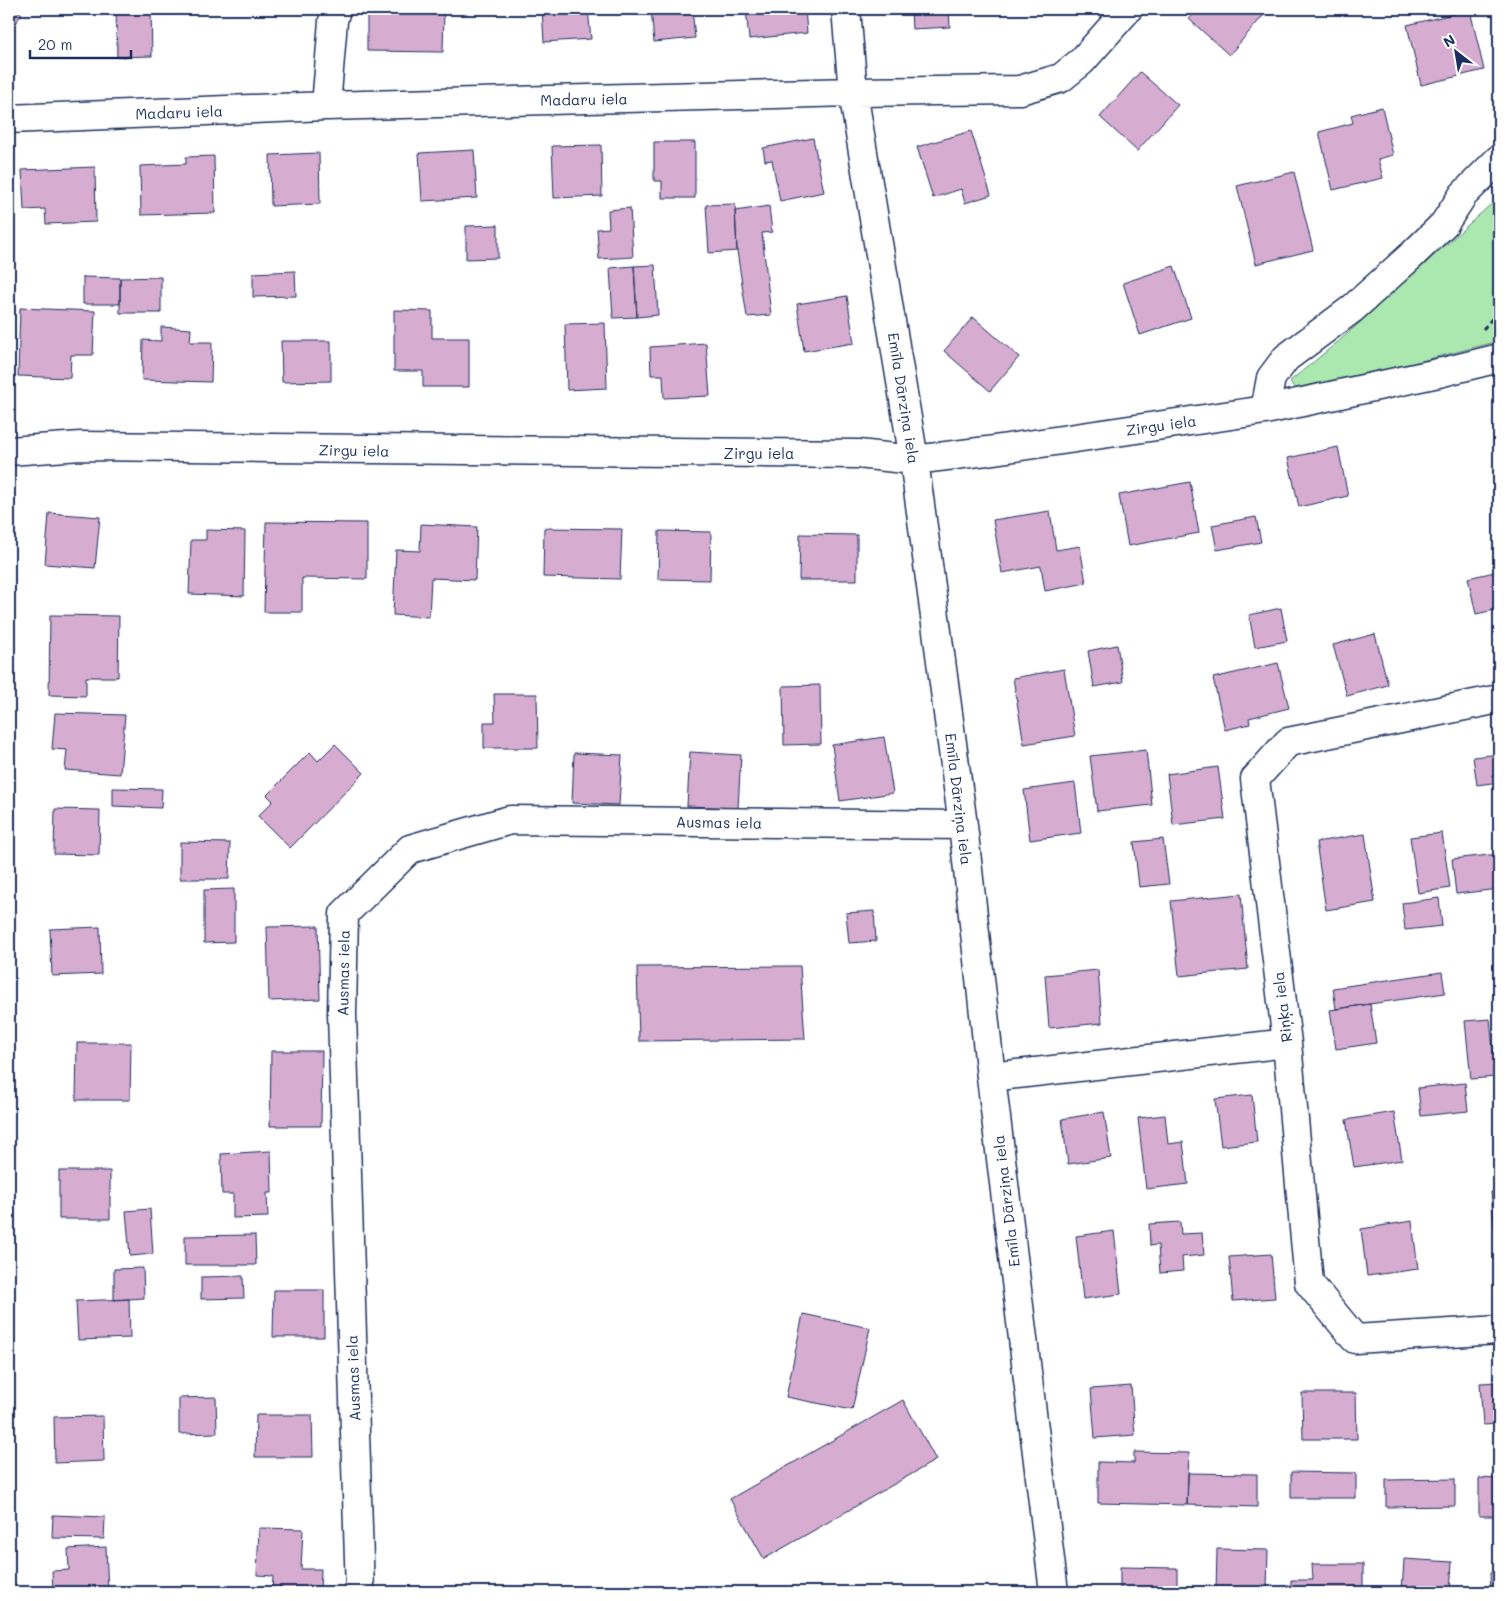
<svg xmlns="http://www.w3.org/2000/svg" width="1508" height="1601" font-family="Mali,sans-serif">
<rect width="100%" height="100%" fill="#fff"/>
<filter id="ink" filterUnits="userSpaceOnUse"><feTurbulence type="fractalNoise" baseFrequency=".02" numOctaves="2"/><feDisplacementMap in="SourceGraphic" scale="10" xChannelSelector="R" yChannelSelector="G"/><feConvolveMatrix kernelMatrix="1 2 1 2 8 2 1 2 1" color-interpolation-filters="sRGB"/></filter>
<g filter="url(#ink)">
<path fill="#aae8b0" stroke="#628c87" d="M1499 197V341L1297 393 1290 381 1339 341Z"/>
<path fill="#d7acd1" stroke="#1b2f5e" d="M9 9H15L22 14 9 31Z
M116 9H151L152 56 117 57Z
M367 9H444L443 52 367 51Z
M542 9H588L591 39 544 42Z
M651 9H692L695 38 654 42Z
M746 9H805L807 33 749 39Z
M911 9H949L950 27 912 29Z
M1198 9H1269L1229 55 1189 19Z
M1470 10 1484 70 1421 85 1407 25Z
M1140 72 1178 105 1137 151 1100 117Z
M1382 107 1393 155 1378 159 1383 178 1333 190 1319 132 1353 123 1351 115Z
M971 131 991 195 965 203 961 189 933 198 917 147Z
M813 138 824 192 780 201 772 160 765 161 763 148Z
M654 142H695V198H662V181H654Z
M601 145 602 196 554 198 552 146Z
M474 150 477 198 422 201 419 153Z
M319 153 320 204 271 206 270 155Z
M214 156 215 213 141 215 140 166 186 164V157Z
M95 167 96 222 46 224 45 209 24 210 22 170Z
M1294 172 1313 250 1256 264 1237 186Z
M735 204 737 251 709 253 706 205Z
M769 206 772 232 762 233 771 315 747 317 737 251 735 211Z
M630 208 633 257 599 259 597 229 609 228 608 210Z
M498 225V258L466 259V226Z
M655 265 658 315 637 317 634 266Z
M634 266 637 317 613 318 610 268Z
M1174 266 1191 318 1140 335 1123 283Z
M295 271 296 296 253 297V273Z
M83 277 120 278V304H83Z
M161 277V313H120V278Z
M847 296 854 343 804 351 797 304Z
M20 308 95 311 93 355H71L70 378 18 376Z
M394 310 432 311V338H469V387H423V371H394Z
M973 317 1019 357 990 391 944 351Z
M605 323 607 388 567 390 565 324Z
M161 327 191 329 190 342H212L211 382 142 380 143 340 161 341Z
M281 341H331V381L282 382Z
M706 343 710 396 664 398 663 375H651L650 347Z
M1338 447 1348 496 1299 507 1288 458Z
M1190 482 1199 533 1128 546 1119 495Z
M1050 511 1056 550 1080 546 1086 583 1045 591 1041 566 1002 573 993 520Z
M49 513 100 517 95 568 45 564Z
M1256 517 1261 542 1217 550 1212 525Z
M266 522 367 523V579L302 578V612H264Z
M421 524 477 527 475 580 431 578 429 617 393 615 396 550 420 551Z
M544 528 622 529 620 579 543 577Z
M206 530 245 531 244 596 189 594 191 540H206Z
M659 531 711 532 710 580 658 579Z
M800 534 857 535V580H799Z
M1499 571V609L1476 614 1468 578Z
M1281 608 1287 641 1255 647 1249 615Z
M50 615 119 616 118 677H86V696L49 695Z
M1375 634 1388 685 1347 696 1333 645Z
M1117 645 1123 682 1094 687 1088 651Z
M1278 663 1289 708 1249 718 1250 724 1225 730 1213 678Z
M1064 669 1075 736 1024 744 1013 678Z
M820 685 821 744 784 745 783 686Z
M494 694H537L538 748H484V722H495Z
M55 713 125 715 120 774 65 770 67 750 52 749Z
M884 737 893 793 840 801 832 745Z
M335 744 364 773 290 848 258 816 273 801 267 795 310 752 318 761Z
M1146 750 1152 805 1097 811 1090 756Z
M690 752 741 755 738 808 687 806Z
M574 753 622 755 619 805 572 803Z
M1499 754V784V782L1477 785 1473 757Z
M1218 767 1225 819 1173 825 1167 774Z
M1075 783 1081 833 1030 840 1024 790Z
M113 788 162 789 161 808 113 806Z
M55 809 100 810 99 855 54 854Z
M1442 833 1450 888 1418 893 1410 837Z
M1365 834 1375 902 1326 910 1316 842Z
M1163 839 1169 884 1139 887 1134 842Z
M180 842 230 843 229 879H180Z
M1499 854V889L1456 894 1452 859Z
M234 889V942L204 943V890Z
M1241 894 1248 969 1179 976 1171 901Z
M1439 898 1442 926 1405 930 1402 903Z
M874 911 876 941 849 943 846 913Z
M318 926 320 999 269 1001 267 927Z
M100 927 101 974 52 976 50 929Z
M800 966 805 1039 639 1041 637 967Z
M1098 970 1102 1023 1049 1028 1045 975Z
M1442 972 1445 993 1336 1009 1333 988Z
M1370 1004 1376 1043 1336 1049 1330 1010Z
M1490 1019 1496 1077 1471 1079 1465 1021Z
M77 1043H131L130 1100H76Z
M271 1051H322L321 1126H270Z
M1465 1083 1468 1111 1421 1116 1418 1088Z
M1252 1095 1257 1142 1221 1146 1215 1099Z
M1104 1112 1111 1158 1068 1164 1062 1119Z
M1394 1112 1402 1160 1354 1167 1346 1120Z
M1165 1115 1168 1144 1183 1142 1188 1184 1146 1189 1138 1118Z
M271 1151 272 1193H267L268 1217 233 1218V1194H222L221 1154Z
M59 1171H110V1219H59Z
M1499 1191V1256H1497L1491 1192Z
M150 1209 153 1254 130 1256 126 1211Z
M1412 1221 1418 1269 1367 1276 1361 1229Z
M1180 1222 1181 1234 1202 1233 1204 1255 1182 1257 1183 1271 1160 1273 1158 1245 1150 1246 1149 1224Z
M1114 1231 1121 1294 1083 1299 1076 1236Z
M255 1235 256 1265H185V1236Z
M1271 1254 1275 1298 1233 1301 1229 1257Z
M143 1268 144 1298 114 1300V1269Z
M243 1276 244 1298 201 1299V1277Z
M274 1290H324V1337H273Z
M129 1299 130 1338 78 1340 76 1301Z
M803 1314 870 1328 852 1410 786 1397Z
M1499 1382V1424L1483 1425 1480 1383Z
M1131 1386 1135 1435 1095 1438 1091 1389Z
M1302 1393H1356L1357 1439H1303Z
M216 1397 217 1433 179 1434V1398Z
M903 1400 936 1460 764 1559 730 1499Z
M256 1415H312L313 1457H255Z
M103 1416 104 1461 55 1463 54 1417Z
M1134 1452 1189 1453 1187 1505 1098 1503V1462L1134 1463Z
M1291 1472 1356 1473V1498H1291Z
M1188 1473 1257 1474V1507L1187 1505Z
M1479 1478 1499 1479V1516H1479Z
M1455 1479V1506L1386 1507V1480Z
M53 1515 105 1517 104 1539 52 1538Z
M259 1528 303 1529 301 1569H321L320 1592H272L273 1576 257 1575Z
M106 1547 108 1592H53L52 1571 69 1570 68 1549Z
M1217 1549 1268 1550 1267 1592H1216Z
M1404 1559 1452 1562 1450 1592H1402Z
M1312 1564H1363V1592H1291V1580H1313Z
M1120 1567 1177 1568V1592H1120Z
M1490 1573H1499V1592H1491Z"/>
<g fill="none" stroke-linecap="round" stroke-linejoin="round">
<g stroke="#1b2f5e" stroke-width="31">
<path id="minor" d="M846 9 853 92 914 460 963 825 991 1077 1054 1592
M326 106 333 21 336 9
M9 119 326 106 853 92 1020 90 1061 78 1082 61 1128 9
M1265 410 1271 378 1286 358 1352 309 1412 255 1444 224 1463 195 1499 159
M9 451 81 446 858 454 914 460 987 451 1265 410 1443 372 1499 358
M1499 699 1288 742 1255 779 1287 1043 1309 1283 1355 1339 1499 1330
M991 1077 1287 1043
M360 1592 342 1014 344 914 410 849 510 820 963 825"/>
</g>
<path stroke="#1b2f5e" stroke-width="3" stroke-dasharray="5 4" stroke-linecap="butt" d="M1483 329 1499 311"/>
<use href="#minor" stroke="#fff" stroke-width="28"/>
</g>
</g>
<g text-anchor="middle" dominant-baseline="central" stroke-width="4" stroke-linejoin="round" paint-order="stroke">
<g font-size="15" fill="#1b2f5e" stroke="#fff">
<text transform="translate(584 99) rotate(-1)">Madaru iela</text>
<text transform="translate(179 112) rotate(-2)">Madaru iela</text>
<text transform="translate(904 398) rotate(81)">Emīla Dārziņa iela</text>
<text transform="translate(1161 425) rotate(-8)">Zirgu iela</text>
<text transform="translate(354 450) rotate(1)">Zirgu iela</text>
<text x="759" y="453">Zirgu iela</text>
<text transform="translate(959 799) rotate(83)">Emīla Dārziņa iela</text>
<text transform="translate(719 822) rotate(1)">Ausmas iela</text>
<text transform="translate(343 973) rotate(-89)">Ausmas iela</text>
<text transform="translate(1282 1007) rotate(-97)">Riņķa iela</text>
<text transform="translate(1006 1201) rotate(-97)">Emīla Dārziņa iela</text>
<text transform="translate(353 1378) rotate(-92)">Ausmas iela</text>
</g>
</g>
<rect width="1508" height="1601" fill="none" stroke="#fff" stroke-width="30"/>
<rect x="15" y="15" width="1478" height="1571" fill="none" stroke="#1b2f5e" stroke-width="2" filter="url(#ink)"/>
<g transform="translate(1456 52) rotate(329)" stroke="#ffffff" stroke-width="4" paint-order="stroke">
<path d="M0-4L9 19L0 12L-9 19Z" fill="#1b2f5e"/>
<text y="-8" font-size="14" font-weight="bold" text-anchor="middle" fill="#1b2f5e">N</text>
</g>
<path d="M30 50v8h101v-8" fill="none" stroke="#1b2f5e" stroke-width="2.5"/>
<text x="38" y="50" font-size="15" fill="#1b2f5e" stroke="#ffffff" stroke-width="4" paint-order="stroke">20 m</text>
</svg>
